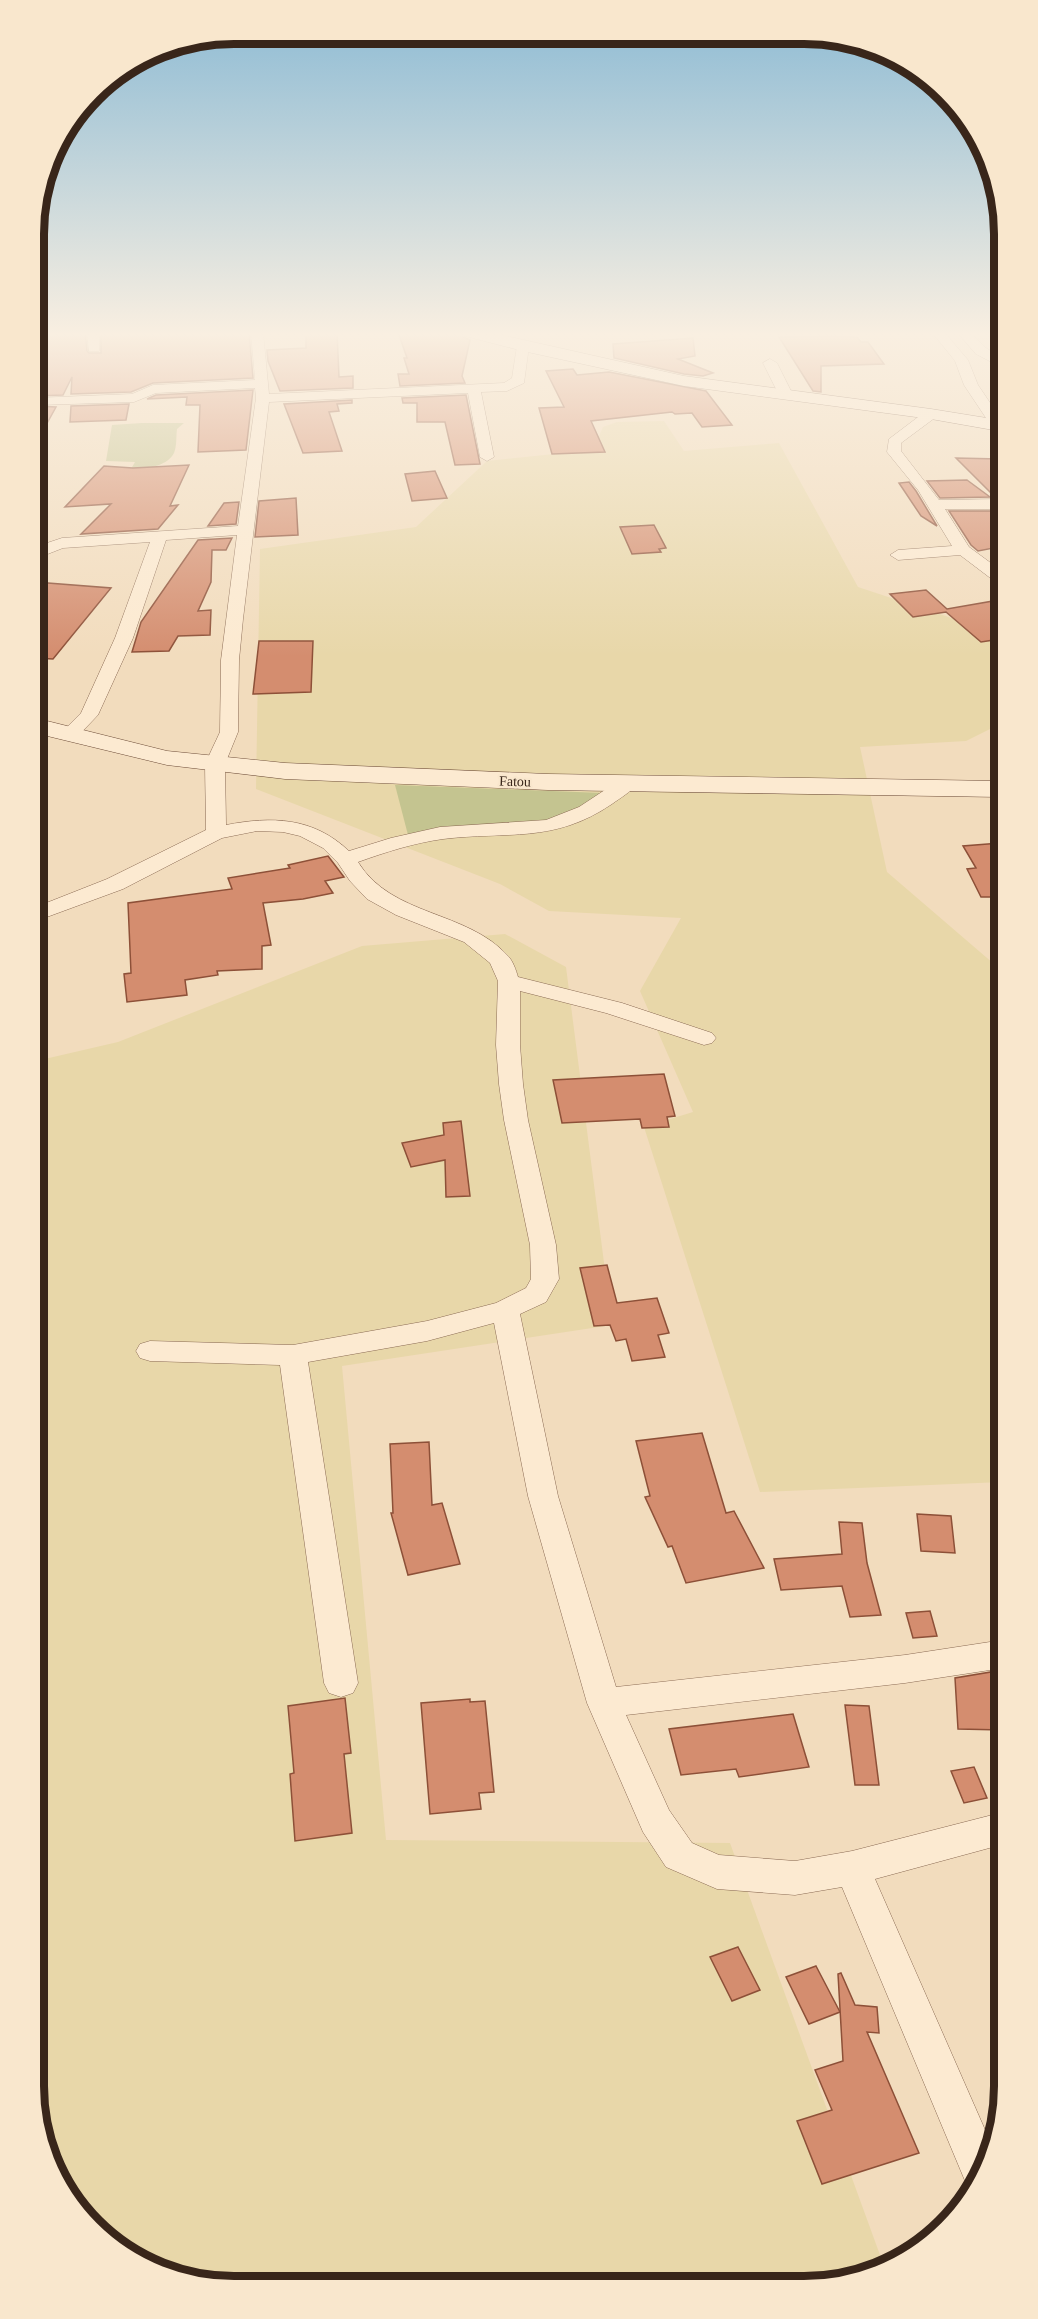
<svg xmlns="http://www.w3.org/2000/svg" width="1038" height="2319" font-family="Georgia,serif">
  <rect width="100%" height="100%" fill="#f2dcbd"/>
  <g fill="#e8d7a9">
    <polygon points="664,421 684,451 779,443 858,587 1000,634 1000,724 966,741 860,747 887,872 1001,970 1002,1482 760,1492 644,1127 693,1112 640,991 681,918 549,911 500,884 256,789 260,549 416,527 487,461 593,450 603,427 617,422"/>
    <polygon points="505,934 566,967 612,1325 342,1366 386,1840 730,1843 884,2266 857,2279 195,2282 101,2236 60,2186 40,2138 36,1061 118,1042 362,946"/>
  </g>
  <g fill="#c4c490">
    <path d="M142,423H184L177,429C176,436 177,446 174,453C168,466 144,470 131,469L135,462L106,461L112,425Z"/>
    <polygon points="395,785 602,793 566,820 408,835"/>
  </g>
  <g fill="#d48d6f" stroke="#8d5038" stroke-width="1.5">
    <polygon points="40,332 85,332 87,351 89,353 101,353 101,332 249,333 253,378 153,383 131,392 71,394 72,377 63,395 34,396 34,349"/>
    <polygon points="306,332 337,332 339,377 353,376 353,388 280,391 268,361 267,350 306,348"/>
    <polygon points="398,332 461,332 463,337 470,340 462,376 465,383 400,386 398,374 409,374 404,358 407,358"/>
    <polygon points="834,336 857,337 861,342 868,342 884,364 821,366 821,392 813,391 779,337"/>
    <polygon points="693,338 695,356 678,359 713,373 703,376 684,374 614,358 613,344"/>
    <polygon points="573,369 577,375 609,372 706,391 732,425 702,427 692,413 675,414 672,412 591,421 605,452 552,454 539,408 564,407 546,371"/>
    <polygon points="253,390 246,450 198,452 200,405 186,405 187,397 147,399 156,395"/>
    <polygon points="466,395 480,464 455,465 445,422 417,422 417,403 403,403 402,398"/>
    <polygon points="352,400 352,403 337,404 339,411 329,412 342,451 303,453 284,404"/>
    <polygon points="129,404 126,420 70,422 71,406"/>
    <polygon points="34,406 56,407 34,447"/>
    <polygon points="956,458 999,459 999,497 995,497"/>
    <polygon points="189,465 170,506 178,505 158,529 81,534 111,504 65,507 104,466 133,468"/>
    <polygon points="435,471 447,498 412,501 405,474"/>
    <polygon points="967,480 990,497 940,498 927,481"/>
    <polygon points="909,482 916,491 937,526 921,516 899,483"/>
    <polygon points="296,498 298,535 255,537 259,501"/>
    <polygon points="239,502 236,524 208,526 224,503"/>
    <polygon points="949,511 999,511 999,547 978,551 971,545"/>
    <polygon points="654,525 666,548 659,549 661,552 632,554 620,527"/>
    <polygon points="232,538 226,550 212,550 211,582 198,611 211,610 210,635 178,636 169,651 132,652 141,622 198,540"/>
    <polygon points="35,582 111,588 53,659 35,658"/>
    <polygon points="926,590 947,609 999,600 1000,639 981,642 946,612 913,617 890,594"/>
    <polygon points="259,641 313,641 311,692 253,694"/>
    <polygon points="1000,843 1000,865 1001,905 995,897 981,897 967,869 976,868 963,846"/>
    <polygon points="328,856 344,877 325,881 333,893 303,899 263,903 271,945 262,946 262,969 217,971 218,975 185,980 187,995 127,1002 124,974 131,973 128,903 232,889 228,878 290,868 288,865"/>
    <polygon points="664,1074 675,1116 667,1117 669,1127 642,1128 640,1119 562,1123 553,1080"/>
    <polygon points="461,1121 470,1196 446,1197 445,1160 411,1167 402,1143 444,1135 443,1123"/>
    <polygon points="607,1265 617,1303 657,1298 669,1333 658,1335 665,1357 632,1361 626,1339 616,1341 610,1325 594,1326 580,1268"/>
    <polygon points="702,1433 726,1513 734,1511 764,1568 686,1583 672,1546 668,1547 645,1497 650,1496 636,1441"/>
    <polygon points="429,1442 432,1505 442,1503 460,1564 408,1575 391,1513 393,1513 390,1444"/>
    <polygon points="917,1514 951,1516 955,1553 921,1551"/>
    <polygon points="839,1522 862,1523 867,1563 881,1615 850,1617 842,1586 781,1590 774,1559 842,1554"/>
    <polygon points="930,1611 937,1636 913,1638 906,1613"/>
    <polygon points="1003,1670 1003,1730 958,1729 955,1678"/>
    <polygon points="345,1698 351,1753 344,1754 352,1833 295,1841 290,1774 294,1773 288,1706"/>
    <polygon points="470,1699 470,1702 485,1701 494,1792 479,1793 481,1809 430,1814 421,1703"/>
    <polygon points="845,1705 869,1706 879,1785 855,1785"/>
    <polygon points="793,1714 809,1767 739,1777 736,1769 681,1775 669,1729"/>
    <polygon points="974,1767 987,1798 964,1803 951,1771"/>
    <polygon points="738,1947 760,1990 732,2001 710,1957"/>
    <polygon points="816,1966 840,2012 809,2024 786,1977"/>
    <polygon points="841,1973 855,2005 877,2007 879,2033 867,2032 919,2153 822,2184 797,2121 832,2110 815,2070 843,2061 838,1974"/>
  </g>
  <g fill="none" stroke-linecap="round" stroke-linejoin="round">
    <g stroke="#8b6b54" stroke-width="1">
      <g id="street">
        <polygon points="87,332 99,332 99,351 89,351"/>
        <path d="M251,332H263L269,394L504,383L512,378L517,346L523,342L529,346L524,383L507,391L481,392L494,457L487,461L480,457L468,393L269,402L243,619L239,660L238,732L225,764L226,825C272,816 313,817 349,851L391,838L440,827L546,820L579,807L620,780H634L637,784C631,792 620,798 612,804C553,844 508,831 443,839C414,843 386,852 358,862C392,917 467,910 508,956C513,961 516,970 518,977L622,1003L712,1033L716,1038L712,1043L704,1045L606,1013L520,991V1045L523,1084L528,1120L556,1245L559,1279L546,1302L520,1314L558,1496L616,1687L905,1655L1003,1640V1668L905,1683L626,1715L669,1810L692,1843L719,1855L795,1861L852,1851L1004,1812V1844L875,1879L993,2148L990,2162L973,2189L968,2188L842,1887L795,1895L717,1889L666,1867L643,1832L587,1703L528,1496L494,1323L427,1341L308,1362L358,1683L353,1693L341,1697L329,1693L324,1683L280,1365L150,1361L140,1358L136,1351L140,1344L150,1341L293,1345L427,1321L496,1303L526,1288L531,1279L530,1245L504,1120L499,1084L496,1045L498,981L490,963L464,942L396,915L367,899L350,881L338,863L323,848L300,836L283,832L257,831L222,838L123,889L36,921V907L107,879L206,830L205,764L220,732L221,660L237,535L166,540L133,638L98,715L76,738H62L60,734L81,713L115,638L150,542L63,548L35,559V547L62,538L238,526L256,398L255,388L156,393L134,402L38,405L34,404V398L132,394L153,385L255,380Z"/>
        <polygon points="932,332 944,332 968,360 978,385 999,416 999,437 992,433 986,418 964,385 955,361"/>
        <polygon points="957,332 970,332 986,348 999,356 999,366 976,354"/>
        <polygon points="770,359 777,363 793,395 791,398 781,398 779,395 763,363"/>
        <polygon points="931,410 938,414 936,417 901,443 901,451 939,500 999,499 999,509 945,509 969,547 999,569 999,581 993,580 960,555 898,560 890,555 898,550 952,546 918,490 887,452 889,439 926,411"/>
      </g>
    </g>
    <g stroke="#6d4c38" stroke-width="1">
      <g id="secondary">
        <polygon points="463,332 488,332 684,376 931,409 999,420 999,431 931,419 684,386 523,351 465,336"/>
        <polygon points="35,718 167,751 285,763 548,774 1000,781 1000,797 548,790 285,779 167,765 35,733"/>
      </g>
    </g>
    <use href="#street" fill="#fcead1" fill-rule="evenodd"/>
    <use href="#secondary" fill="#fcead1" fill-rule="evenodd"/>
  </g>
  <linearGradient id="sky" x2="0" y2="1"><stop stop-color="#8bbad4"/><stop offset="0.51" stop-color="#f9efe1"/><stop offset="1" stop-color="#f9efe1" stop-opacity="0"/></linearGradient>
  <rect width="1038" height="656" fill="url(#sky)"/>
  <g text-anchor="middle" stroke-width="4.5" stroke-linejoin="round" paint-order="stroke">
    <g font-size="14" fill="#39261a" stroke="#f9e7cd">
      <text transform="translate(515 781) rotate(2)" y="5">Fatou</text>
    </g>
  </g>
  <path d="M0 0H1038V2319H0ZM234 44H804A190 190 0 0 1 994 234V2086A190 190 0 0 1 804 2276H234A190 190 0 0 1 44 2086V234A190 190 0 0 1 234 44Z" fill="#f9e7cd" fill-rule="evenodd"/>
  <path fill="none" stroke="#39261a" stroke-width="8" d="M234 44H804A190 190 0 0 1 994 234V2086A190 190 0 0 1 804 2276H234A190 190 0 0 1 44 2086V234A190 190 0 0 1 234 44Z"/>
</svg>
